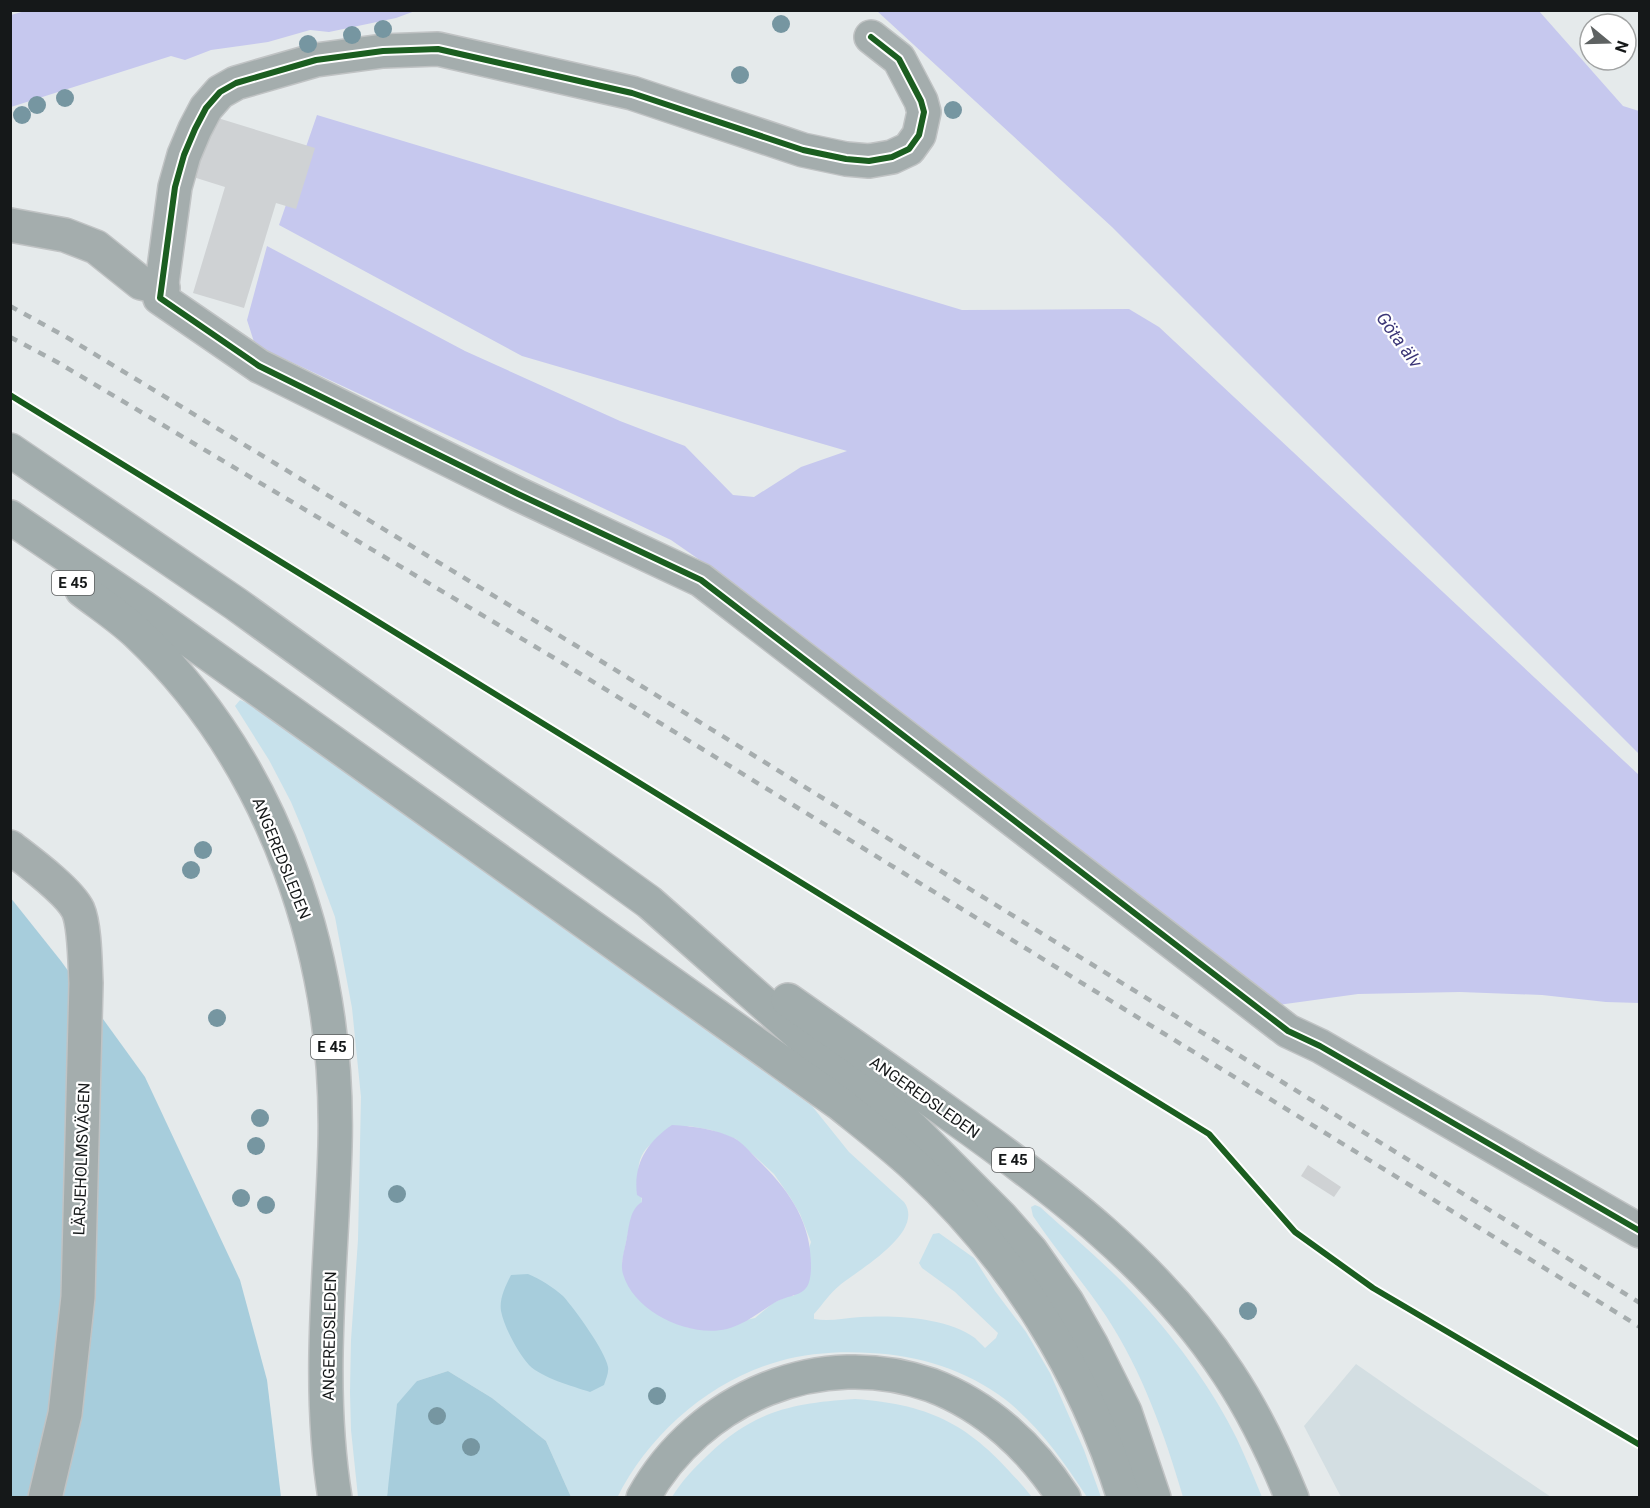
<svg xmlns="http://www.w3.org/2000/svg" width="1650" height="1508" font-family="Roboto,sans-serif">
  <rect width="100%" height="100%" fill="#e5eaeb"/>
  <polygon fill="#d3dee2" points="1356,1364 1422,1410 1551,1497 1341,1497 1304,1426"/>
  <g fill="#c7e1eb" fill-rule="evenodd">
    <path d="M240,700L249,704L812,1106L849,1152L904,1202C926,1232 858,1270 840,1285C830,1293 823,1304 814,1314V1319C829,1322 845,1318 861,1317C894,1315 947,1317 975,1338C978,1341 982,1345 985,1348L996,1338L998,1333L955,1292L922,1268L919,1263L933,1234L939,1233L974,1258L995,1291L1026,1332L1050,1373L1084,1450L1101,1497H1087C1064,1462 1040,1427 1006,1400C967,1370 918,1355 870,1353C841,1351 808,1353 780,1361C710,1380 649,1434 617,1498L571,1497L546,1441L492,1398L448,1371L417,1381L388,1488L387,1497H358L351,1430L350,1392L351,1340L358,1240L361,1097L352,1008L335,917L304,833L291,802L269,760L235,706ZM689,1126L711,1130L736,1139L774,1174L790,1197L800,1214L811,1242L794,1296H788L773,1303L755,1318L702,1330L686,1327L622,1262L631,1218L642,1202C641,1190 637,1175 639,1164C644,1140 669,1134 689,1126Z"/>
    <path d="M1035,1205L1040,1207C1075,1239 1112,1269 1143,1304C1179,1344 1213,1390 1237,1439C1246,1458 1254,1478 1262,1497H1183C1165,1435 1142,1371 1106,1316C1083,1282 1056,1250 1033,1216L1031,1207Z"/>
    <path d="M855,1399C942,1405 978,1432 1032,1497H672C681,1482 694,1468 708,1455C754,1411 792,1403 855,1399Z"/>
  </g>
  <g fill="#a7cddc">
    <polygon points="10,897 61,961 145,1077 240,1280 267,1380 281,1497 11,1497"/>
    <path d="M528,1274C540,1279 553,1287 563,1296C574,1308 606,1352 608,1367C609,1372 606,1379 604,1385L590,1392C572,1386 542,1378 529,1365C518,1353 504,1327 501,1311C499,1298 506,1285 511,1275Z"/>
    <polygon points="448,1371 492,1398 546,1441 571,1497 387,1497 397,1404 417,1381"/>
  </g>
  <g fill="#c6c8ee">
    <polygon points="25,11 25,10 415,11 396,18 329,32 310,30 268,42 211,50 185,60 171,56 11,107 11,15"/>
    <polygon points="877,11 1539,11 1623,106 1639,111 1639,754 1112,227"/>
    <polygon points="317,115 962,310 1129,309 1159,327 1639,775 1639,1003 1606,1002 1542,995 1460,992 1358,994 1278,1005 720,574 671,540 255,345 247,320 267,246 465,351 620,421 685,446 733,495 754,497 801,467 847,451 522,356 279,225"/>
    <path d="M672,1125C692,1126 715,1129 734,1138C743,1143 750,1152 757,1159C789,1190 811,1221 811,1266C811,1300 795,1291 774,1303C758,1313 746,1324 727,1329C689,1338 634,1312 623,1274C620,1264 624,1252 626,1242C629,1229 629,1209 642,1202V1198L637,1195C633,1164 647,1142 672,1125Z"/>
  </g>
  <g fill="#cfd2d4">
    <polygon points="208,115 315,148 296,209 276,203 244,308 193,293 225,187 190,176"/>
    <polygon points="1308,1165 1341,1187 1334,1197 1301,1176"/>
  </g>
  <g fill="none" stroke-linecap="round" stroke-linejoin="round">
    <g stroke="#c0c3c4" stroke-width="36">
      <g id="minor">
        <polyline points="871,37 899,59 921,101 924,112 919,135 909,149 892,157 869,161 846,159 803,150 632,93 438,49 383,51 316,60 236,83 220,92 206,108 195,129 184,155 175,187 160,298 259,366 518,494 701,580 1288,1031 1320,1046 1640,1231"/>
        <polyline points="10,225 65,235 96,247 141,283 163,288"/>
        <path d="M10,847C28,861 69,891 78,910C85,926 85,965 86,983L78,1297L65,1414L45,1498"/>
      </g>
    </g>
    <g stroke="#c0c3c4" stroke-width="36">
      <g id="trunk">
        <polyline points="10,450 236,604 649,902 819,1052 881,1100 912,1128 1001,1217 1031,1251 1067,1302 1092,1346 1125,1412 1154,1498"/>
        <path d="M10,517L144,608L839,1103C865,1124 891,1144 916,1167C1014,1257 1084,1371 1124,1498"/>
        <path d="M82,590C100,604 120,617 137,633C275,763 340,958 335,1146C332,1262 316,1381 335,1498"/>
        <path d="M788,1000C842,1038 897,1076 951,1115C1054,1188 1158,1266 1228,1373C1254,1412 1274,1454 1292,1498"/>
        <path d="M643,1498C699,1397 821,1346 931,1385C987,1406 1032,1448 1064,1498"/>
      </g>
    </g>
    <use href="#minor" stroke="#a4adad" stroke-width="33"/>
    <use href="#trunk" stroke="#a1acac" stroke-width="33"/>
    <g stroke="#a6adae" stroke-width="4.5" stroke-dasharray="8 8" stroke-linecap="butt">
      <polyline points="10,306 68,338 575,645 1640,1303"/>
      <polyline points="10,337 57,362 566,665 1640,1327"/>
    </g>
    <g stroke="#fff" stroke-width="10">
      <g id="cycleway">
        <polyline points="871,37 899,59 921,101 924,112 919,135 909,149 892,157 869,161 846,159 803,150 632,93 438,49 383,51 316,60 236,83 220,92 206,108 195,129 184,155 175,187 160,298 259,366 518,494 701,580 1288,1031 1320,1046 1640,1231"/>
        <polyline points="10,395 1209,1134 1295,1232 1373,1288 1640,1445"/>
      </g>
    </g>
    <use href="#cycleway" stroke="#1b5e20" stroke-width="6"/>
  </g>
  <g fill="#7696a1">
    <circle cx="781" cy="24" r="9"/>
    <circle cx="383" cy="29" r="9"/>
    <circle cx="352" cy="35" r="9"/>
    <circle cx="308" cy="44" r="9"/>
    <circle cx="740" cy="75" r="9"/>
    <circle cx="65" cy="98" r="9"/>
    <circle cx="37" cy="105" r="9"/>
    <circle cx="953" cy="110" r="9"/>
    <circle cx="22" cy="115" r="9"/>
    <circle cx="203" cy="850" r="9"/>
    <circle cx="191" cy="870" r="9"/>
    <circle cx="217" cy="1018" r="9"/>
    <circle cx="260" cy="1118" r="9"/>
    <circle cx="256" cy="1146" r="9"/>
    <circle cx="397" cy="1194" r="9"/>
    <circle cx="241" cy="1198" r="9"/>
    <circle cx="266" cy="1205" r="9"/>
    <circle cx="1248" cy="1311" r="9"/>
    <circle cx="657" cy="1396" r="9"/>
    <circle cx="437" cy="1416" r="9"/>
    <circle cx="471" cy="1447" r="9"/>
  </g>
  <g text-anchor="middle" stroke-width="4.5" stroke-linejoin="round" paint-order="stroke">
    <g fill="#fff" stroke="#5b5d5e" stroke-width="1.5">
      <rect x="52" y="571" width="42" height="24" rx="4.5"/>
      <rect x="311" y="1035" width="42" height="24" rx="4.5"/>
      <rect x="992" y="1148" width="42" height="24" rx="4.5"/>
    </g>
    <g font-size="15" font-weight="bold" fill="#151819">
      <text x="73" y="588">E 45</text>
      <text x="332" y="1052">E 45</text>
      <text x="1013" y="1165">E 45</text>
    </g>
    <g font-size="16" fill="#151819" stroke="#fff">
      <text transform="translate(282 858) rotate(68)" y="6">ANGEREDSLEDEN</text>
      <text transform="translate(925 1097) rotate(35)" y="6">ANGEREDSLEDEN</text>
      <text transform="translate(81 1159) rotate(-88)" y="6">LÄRJEHOLMSVÄGEN</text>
      <text transform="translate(329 1336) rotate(-89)" y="6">ANGEREDSLEDEN</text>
    </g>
    <g font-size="18" font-style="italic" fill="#3b3677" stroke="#fff">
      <text transform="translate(1399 340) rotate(54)" y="6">Göta älv</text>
    </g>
  </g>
  <rect width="1650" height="1508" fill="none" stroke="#151819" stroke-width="24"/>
  <g transform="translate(1608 42) rotate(109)"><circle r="28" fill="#ffffff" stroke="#a1a3a3" stroke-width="1.5"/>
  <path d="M0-4.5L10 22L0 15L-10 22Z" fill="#5e6262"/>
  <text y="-9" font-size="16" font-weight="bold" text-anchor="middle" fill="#151819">N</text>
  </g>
</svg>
